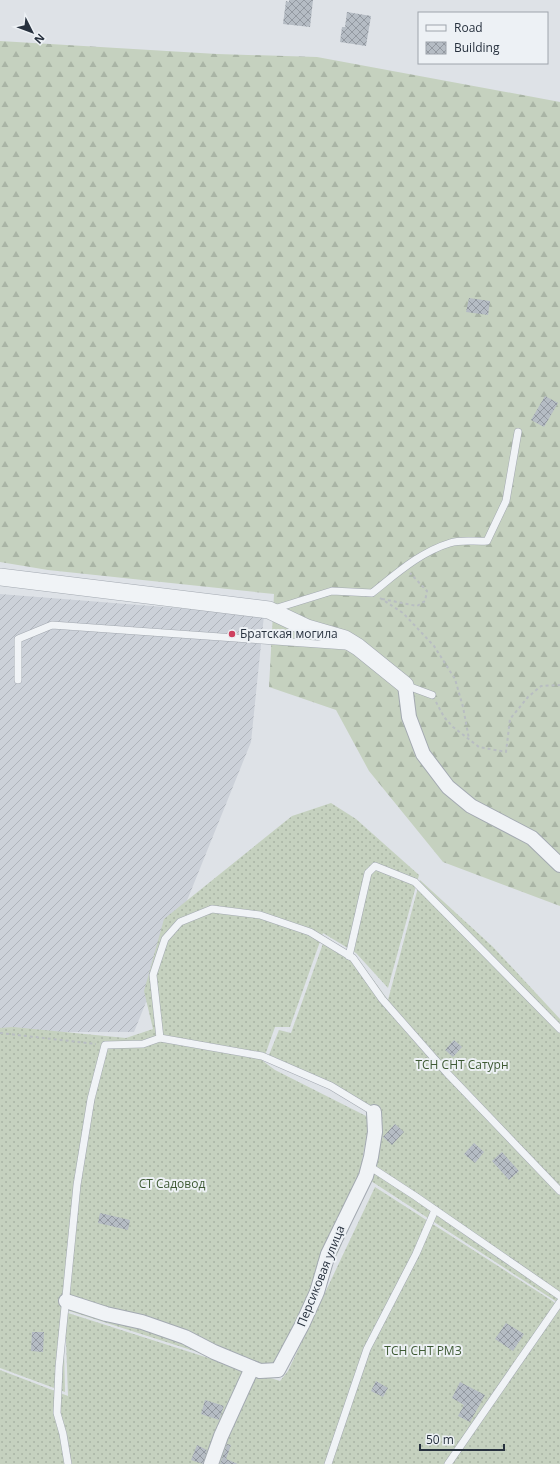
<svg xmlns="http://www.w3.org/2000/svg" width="560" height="1464" font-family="'Open Sans',sans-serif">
  <defs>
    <pattern id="industrial-furrows" width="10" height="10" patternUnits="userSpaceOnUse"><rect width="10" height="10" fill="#ccd1d9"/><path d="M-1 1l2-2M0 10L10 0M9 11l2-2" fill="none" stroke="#afb4bb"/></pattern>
    <pattern id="forest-firs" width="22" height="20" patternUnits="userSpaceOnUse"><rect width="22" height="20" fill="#c5d1bf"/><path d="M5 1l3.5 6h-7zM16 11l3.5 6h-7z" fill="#a9b4a5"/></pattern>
    <pattern id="garden-dots" width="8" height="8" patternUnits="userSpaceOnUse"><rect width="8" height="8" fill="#c5d1bf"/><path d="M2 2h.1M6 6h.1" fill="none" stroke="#a9b4a5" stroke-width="1.8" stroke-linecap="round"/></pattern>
    <pattern id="building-cross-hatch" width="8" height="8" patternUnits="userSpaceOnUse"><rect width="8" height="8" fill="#b5bcc4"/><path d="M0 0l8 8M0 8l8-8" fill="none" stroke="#9399a1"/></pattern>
  </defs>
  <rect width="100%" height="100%" fill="#dee2e7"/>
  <polygon fill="url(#industrial-furrows)" points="0,594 264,615 251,742 134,1032 0,1032"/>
  <polygon fill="url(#forest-firs)" points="0,41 217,54 317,57 560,102 560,906 443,862 369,771 336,710 269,687 274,594 48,570 0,562"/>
  <g fill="url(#garden-dots)">
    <polygon points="331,803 356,819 419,875 388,988 356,953 323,933 290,1027 275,1027 263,1061 275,1070 370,1118 360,1171 341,1246 280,1376 272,1376 63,1309 65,1392 0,1368 0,1028 13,1027 126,1038 153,1029 144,991 164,919 292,816"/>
    <polygon points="420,880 493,947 560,1019 560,1304 368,1179 376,1112 318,1077 269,1055 279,1030 291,1033 325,938 358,959 388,1000"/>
    <polygon points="375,1187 551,1300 560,1307 560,1464 0,1464 0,1370 68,1396 65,1312 280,1381 288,1371"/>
  </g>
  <g fill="url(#building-cross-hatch)">
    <polygon points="289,0 313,0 310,27 283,24 286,1 289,2"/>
    <polygon points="347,12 371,16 366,46 340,42 342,27 345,27"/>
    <polygon points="469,298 490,301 488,315 466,312"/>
    <polygon points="545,396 558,403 544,427 531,420"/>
    <polygon points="454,1040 462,1047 453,1057 445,1050"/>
    <polygon points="395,1124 404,1132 392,1145 383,1137"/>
    <polygon points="474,1143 484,1152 475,1163 464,1154"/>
    <polygon points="502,1152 519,1171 509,1180 492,1161"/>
    <polygon points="100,1213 130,1220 128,1230 98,1223"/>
    <polygon points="506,1323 524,1334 513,1351 495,1339"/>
    <polygon points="32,1332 44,1332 43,1352 31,1351"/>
    <polygon points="376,1381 388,1388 383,1397 371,1391"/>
    <polygon points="460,1382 485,1395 470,1422 458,1416 464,1405 452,1398"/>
    <polygon points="205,1400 224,1406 219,1420 201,1414"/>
    <polygon points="227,1444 231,1445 226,1459 238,1464 220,1464"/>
    <polygon points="197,1445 207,1450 203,1464 191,1460"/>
  </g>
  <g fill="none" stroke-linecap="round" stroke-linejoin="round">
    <g stroke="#a3a9b1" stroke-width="8">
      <g id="service">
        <path d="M274,609L332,591L372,593C396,574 420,552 450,543C461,539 476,542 487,541L506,501L518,432"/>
        <polyline points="18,680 18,639 52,625 346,646"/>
        <polyline points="405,685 432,695"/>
        <polyline points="349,956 368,873 375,866 415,882 560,1029"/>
        <polyline points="160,1038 153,975 165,939 180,922 212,909 260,915 310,932 353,958 382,999 447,1073 560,1191"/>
        <polyline points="369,1166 415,1196 560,1296"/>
        <polyline points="68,1464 63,1434 57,1413 59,1367 77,1185 91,1099 105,1045 143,1044 160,1038 262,1056 331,1086 374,1112"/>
        <polyline points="328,1464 367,1349 416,1254 435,1210"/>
        <polyline points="448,1464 560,1302"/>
      </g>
    </g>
    <g stroke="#a3a9b1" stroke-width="16">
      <g id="minor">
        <polyline points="405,685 409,717 423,754 448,787 471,806 532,838 560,865"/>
        <polyline points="66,1301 106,1314 142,1322 185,1337 214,1352 260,1371 278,1370 302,1325 317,1292 328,1254 366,1176 371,1157 375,1132 374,1112"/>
        <polyline points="211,1464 221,1436 252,1368"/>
      </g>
    </g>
    <g stroke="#a3a9b1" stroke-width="18">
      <polyline id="tertiary" points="0,577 269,610 307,628 345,639 358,647 405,685"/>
    </g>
    <g stroke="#b8bdc2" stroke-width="2" stroke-dasharray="3 3" stroke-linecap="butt">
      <polyline points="380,598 403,613 434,646 455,679 463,707 469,739"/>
      <polyline points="382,599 417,606 425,601 427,591 410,573"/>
      <polyline points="436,702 444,717 453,727 479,747 506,752 510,719 528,697 541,686 560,685"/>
      <polyline points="0,1033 96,1044"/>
    </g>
    <use href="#service" stroke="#f0f3f6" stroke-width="7"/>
    <use href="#minor" stroke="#f0f3f6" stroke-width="14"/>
    <use href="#tertiary" stroke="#f0f3f6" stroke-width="17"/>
  </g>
  <circle fill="#ce4160" stroke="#edf1f5" stroke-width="1.5" cx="232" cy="634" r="4"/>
  <g text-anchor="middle" stroke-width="4" stroke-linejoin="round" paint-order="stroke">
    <g font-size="12" fill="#27313e" stroke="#edf1f5" text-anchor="start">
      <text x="240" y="638">Братская могила</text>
    </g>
    <g font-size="12" fill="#3e5a34" stroke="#edf1f5">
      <text x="462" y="1069">ТСН СНТ Сатурн</text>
      <text x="172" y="1188">СТ Садовод</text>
      <text x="423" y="1355">ТСН СНТ РМЗ</text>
    </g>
    <g font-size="12" fill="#27313e" stroke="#edf1f5">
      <text transform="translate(321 1276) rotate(-68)" y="4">Персиковая улица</text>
    </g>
  </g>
  <rect x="418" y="12" width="130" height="52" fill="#edf1f5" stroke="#9ea4ac"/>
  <rect x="426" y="25" width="20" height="6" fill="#f0f3f6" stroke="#9ea4ac"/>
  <text x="454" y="32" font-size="12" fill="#27313e">Road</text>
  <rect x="426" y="42" width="20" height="12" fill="url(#building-cross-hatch)" stroke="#9ea4ac"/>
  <text x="454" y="52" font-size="12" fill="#27313e">Building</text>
  <g transform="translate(32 32) rotate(132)" stroke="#edf1f5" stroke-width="3" paint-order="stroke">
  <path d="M0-3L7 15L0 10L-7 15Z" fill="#27313e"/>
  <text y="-6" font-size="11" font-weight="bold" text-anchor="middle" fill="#27313e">N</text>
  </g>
  <path d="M420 1444v6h84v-6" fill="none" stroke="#27313e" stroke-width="2"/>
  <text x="426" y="1444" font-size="12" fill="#27313e" stroke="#edf1f5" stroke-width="3" paint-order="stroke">50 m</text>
</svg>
